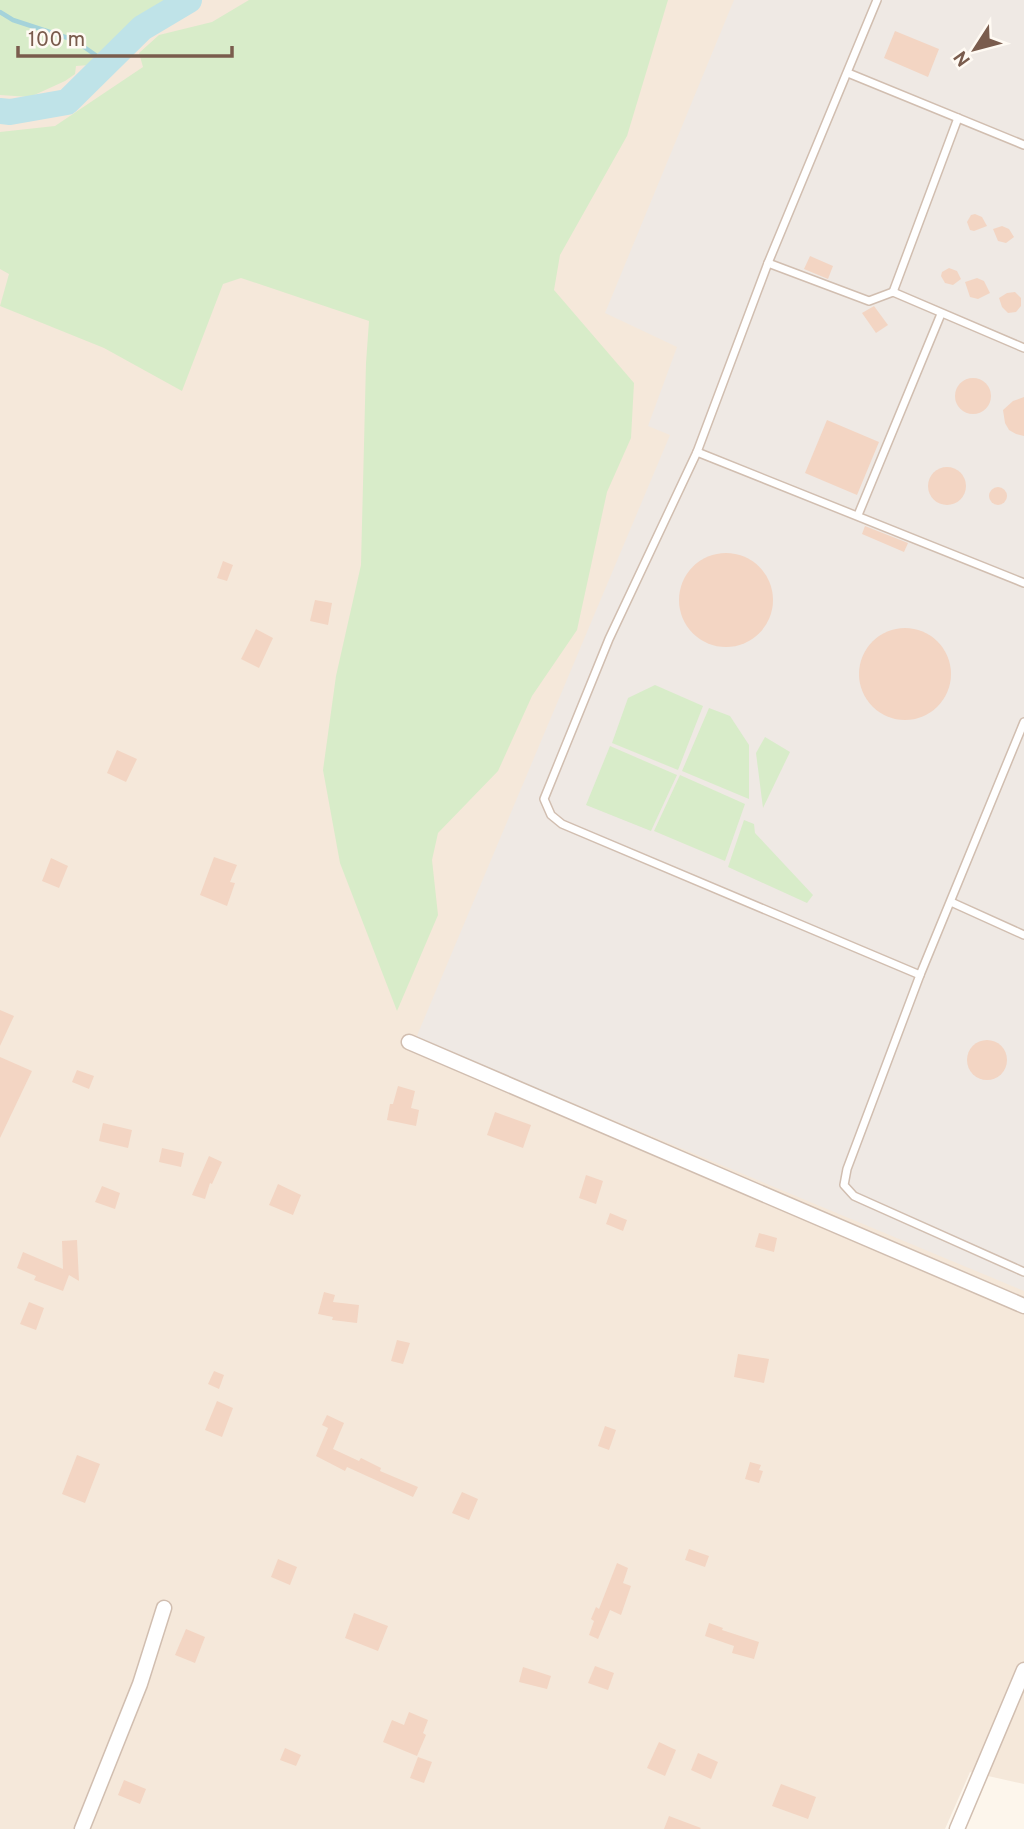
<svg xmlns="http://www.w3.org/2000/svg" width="1024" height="1829" font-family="Overpass,sans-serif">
  <rect width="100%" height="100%" fill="#fdf6ec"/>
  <polygon fill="#f5e8da" points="0,0 1024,0 1024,1784 970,1772 945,1829 0,1829"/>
  <polygon fill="#efe9e4" points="734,0 1024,0 1024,1291 416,1038 670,435 648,426 677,347 605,313"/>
  <g fill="#d8ecc9">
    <polygon points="0,0 178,0 148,16 90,65 76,66 75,74 65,81 30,97 0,95"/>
    <polygon points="249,0 668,0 627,136 560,255 554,290 634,383 631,438 607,492 577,630 532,696 498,771 438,833 432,860 438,915 397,1011 340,863 323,770 336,676 361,565 366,363 369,321 241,278 223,284 182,391 104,348 0,306 9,274 0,269 0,132 55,126 143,67 139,53 159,35 212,22"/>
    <polygon points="655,685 703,706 678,770 612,743 628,698"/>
    <polygon points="709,708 730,716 749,745 749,799 682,771"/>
    <polygon points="765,737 790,752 763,808 756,753"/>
    <polygon points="610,746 677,775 651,831 586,805"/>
    <polygon points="680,775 745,804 725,861 654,831"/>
    <polygon points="744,820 754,824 755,833 813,895 807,903 728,867"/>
  </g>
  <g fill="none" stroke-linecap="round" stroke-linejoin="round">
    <polyline stroke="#a5d3da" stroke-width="4.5" points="0,12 13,20 74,40 107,63"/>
    <polyline stroke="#bfe3e8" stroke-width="26" points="0,111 10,112 67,102 142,28 189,0"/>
  </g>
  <g fill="#f3d5c3">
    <polygon points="895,31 939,49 928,77 884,58"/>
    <polygon points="975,214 982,217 987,226 974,231 970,230 967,222 971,215"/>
    <polygon points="1002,226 1009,229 1014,237 1006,243 998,241 993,229"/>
    <polygon points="810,256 833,266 828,279 804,269"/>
    <polygon points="949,268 957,271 961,279 953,285 945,283 941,276 942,272"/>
    <polygon points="977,278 984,281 990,293 978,299 970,297 965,282"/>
    <polygon points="1015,292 1021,298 1021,306 1016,312 1008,313 1002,307 999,298 1007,293"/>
    <polygon points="874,306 888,325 876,333 862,313"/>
    <circle cx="973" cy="396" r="18"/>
    <polygon points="1024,397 1024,436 1016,434 1009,430 1005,423 1003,410 1013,401"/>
    <polygon points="827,420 879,442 857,495 805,473"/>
    <circle cx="947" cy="486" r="19"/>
    <circle cx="998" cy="496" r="9"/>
    <polygon points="865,526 908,543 904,552 862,534"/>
    <circle cx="726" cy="600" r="47"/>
    <polygon points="223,561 233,565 227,581 217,578"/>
    <polygon points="315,600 332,603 328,625 310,621"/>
    <circle cx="905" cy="674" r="46"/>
    <polygon points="256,629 273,638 259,668 241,659"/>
    <polygon points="117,750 137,759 126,782 107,773"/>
    <polygon points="214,857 237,865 230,882 235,883 227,906 200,895"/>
    <polygon points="51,858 68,866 59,888 42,881"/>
    <polygon points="0,1010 14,1016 0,1046"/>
    <circle cx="987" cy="1060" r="20"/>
    <polygon points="0,1057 32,1071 0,1138"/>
    <polygon points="77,1070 94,1076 89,1089 72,1082"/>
    <polygon points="398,1086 415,1091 411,1108 419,1110 416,1126 387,1120 390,1104 393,1104"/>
    <polygon points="495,1112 531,1125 523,1148 487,1135"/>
    <polygon points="103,1123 132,1130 128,1148 99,1141"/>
    <polygon points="162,1148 184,1153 181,1167 159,1162"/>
    <polygon points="209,1156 222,1162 212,1184 210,1183 205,1199 192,1195"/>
    <polygon points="586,1175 603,1181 596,1204 579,1198"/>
    <polygon points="278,1184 301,1195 293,1215 269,1205"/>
    <polygon points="102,1186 120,1193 115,1209 95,1202"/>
    <polygon points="610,1213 627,1220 623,1231 606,1224"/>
    <polygon points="759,1233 777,1238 774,1252 755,1247"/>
    <polygon points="77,1240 79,1281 69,1275 63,1291 34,1280 36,1276 17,1268 23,1252 63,1269 62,1241"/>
    <polygon points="324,1292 335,1295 333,1302 359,1305 357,1323 332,1320 333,1317 318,1314"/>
    <polygon points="29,1302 44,1308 36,1330 20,1324"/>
    <polygon points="397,1340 410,1343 403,1364 391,1361"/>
    <polygon points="738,1354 769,1359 764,1383 734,1377"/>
    <polygon points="214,1371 224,1375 219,1389 208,1384"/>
    <polygon points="217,1401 233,1408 222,1437 205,1430"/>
    <polygon points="327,1415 344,1423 333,1449 359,1461 361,1458 381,1468 380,1471 418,1487 413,1497 347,1467 345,1471 316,1456 328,1428 322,1425"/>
    <polygon points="605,1426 616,1430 609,1450 598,1446"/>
    <polygon points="77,1455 100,1464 85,1503 62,1494"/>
    <polygon points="750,1462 761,1465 759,1470 763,1471 759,1483 745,1479"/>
    <polygon points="462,1492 478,1499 469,1520 452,1513"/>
    <polygon points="689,1549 709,1556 705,1567 685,1560"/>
    <polygon points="278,1559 297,1567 290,1585 271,1577"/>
    <polygon points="617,1563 628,1568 623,1583 631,1586 621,1615 610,1610 598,1639 589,1635 594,1621 591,1619 596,1607 599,1609"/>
    <polygon points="354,1613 388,1626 378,1651 345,1638"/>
    <polygon points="709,1623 723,1628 722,1630 759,1642 754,1659 732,1653 734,1646 705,1636"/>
    <polygon points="186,1629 205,1637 195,1663 175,1655"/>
    <polygon points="595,1666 614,1673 608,1690 588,1683"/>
    <polygon points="523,1667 551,1676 547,1689 519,1682"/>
    <polygon points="409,1712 428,1720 423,1733 426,1735 417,1756 383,1742 392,1720 404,1725"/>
    <polygon points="659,1742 676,1750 665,1776 647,1768"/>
    <polygon points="285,1748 301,1755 296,1766 280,1760"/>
    <polygon points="698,1753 718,1762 711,1779 691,1770"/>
    <polygon points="418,1757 432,1762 424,1783 410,1778"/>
    <polygon points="124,1780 146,1789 140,1804 118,1795"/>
    <polygon points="781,1784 816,1797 808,1819 772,1806"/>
    <polygon points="669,1816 701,1828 700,1829 664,1829"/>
  </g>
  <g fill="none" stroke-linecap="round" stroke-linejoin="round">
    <g stroke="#d1beb0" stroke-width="10">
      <g id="lane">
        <polyline points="877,0 768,263 697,452 609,639 544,799 551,815 562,824 920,975"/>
        <polyline points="848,73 1024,145"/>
        <polyline points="768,263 869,301 893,292 1024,348"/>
        <polyline points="893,292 958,118"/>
        <polyline points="697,452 1024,583"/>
        <polyline points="858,515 941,314"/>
        <polyline points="1024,722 920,975 847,1169 844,1185 854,1196 1024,1272"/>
        <polyline points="951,902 1024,935"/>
      </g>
    </g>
    <g stroke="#d1beb0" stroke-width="17">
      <g id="street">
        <polyline points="409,1042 1024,1306"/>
        <polyline points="82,1829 140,1684 164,1608"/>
        <polyline points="957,1829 1024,1670"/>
      </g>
    </g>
    <use href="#lane" stroke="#fff" stroke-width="7"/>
    <use href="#street" stroke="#fff" stroke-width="14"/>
  </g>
  <g transform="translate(975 49) rotate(234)" stroke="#fffaf3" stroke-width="5" paint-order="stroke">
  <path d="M0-5L12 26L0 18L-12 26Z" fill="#7a5c4d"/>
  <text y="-10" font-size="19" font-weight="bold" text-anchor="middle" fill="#7a5c4d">N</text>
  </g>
  <path d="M18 46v10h214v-10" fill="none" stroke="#7a5c4d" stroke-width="3.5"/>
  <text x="28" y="46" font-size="21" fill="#7a5c4d" stroke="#fffaf3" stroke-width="5" paint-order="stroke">100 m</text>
</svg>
